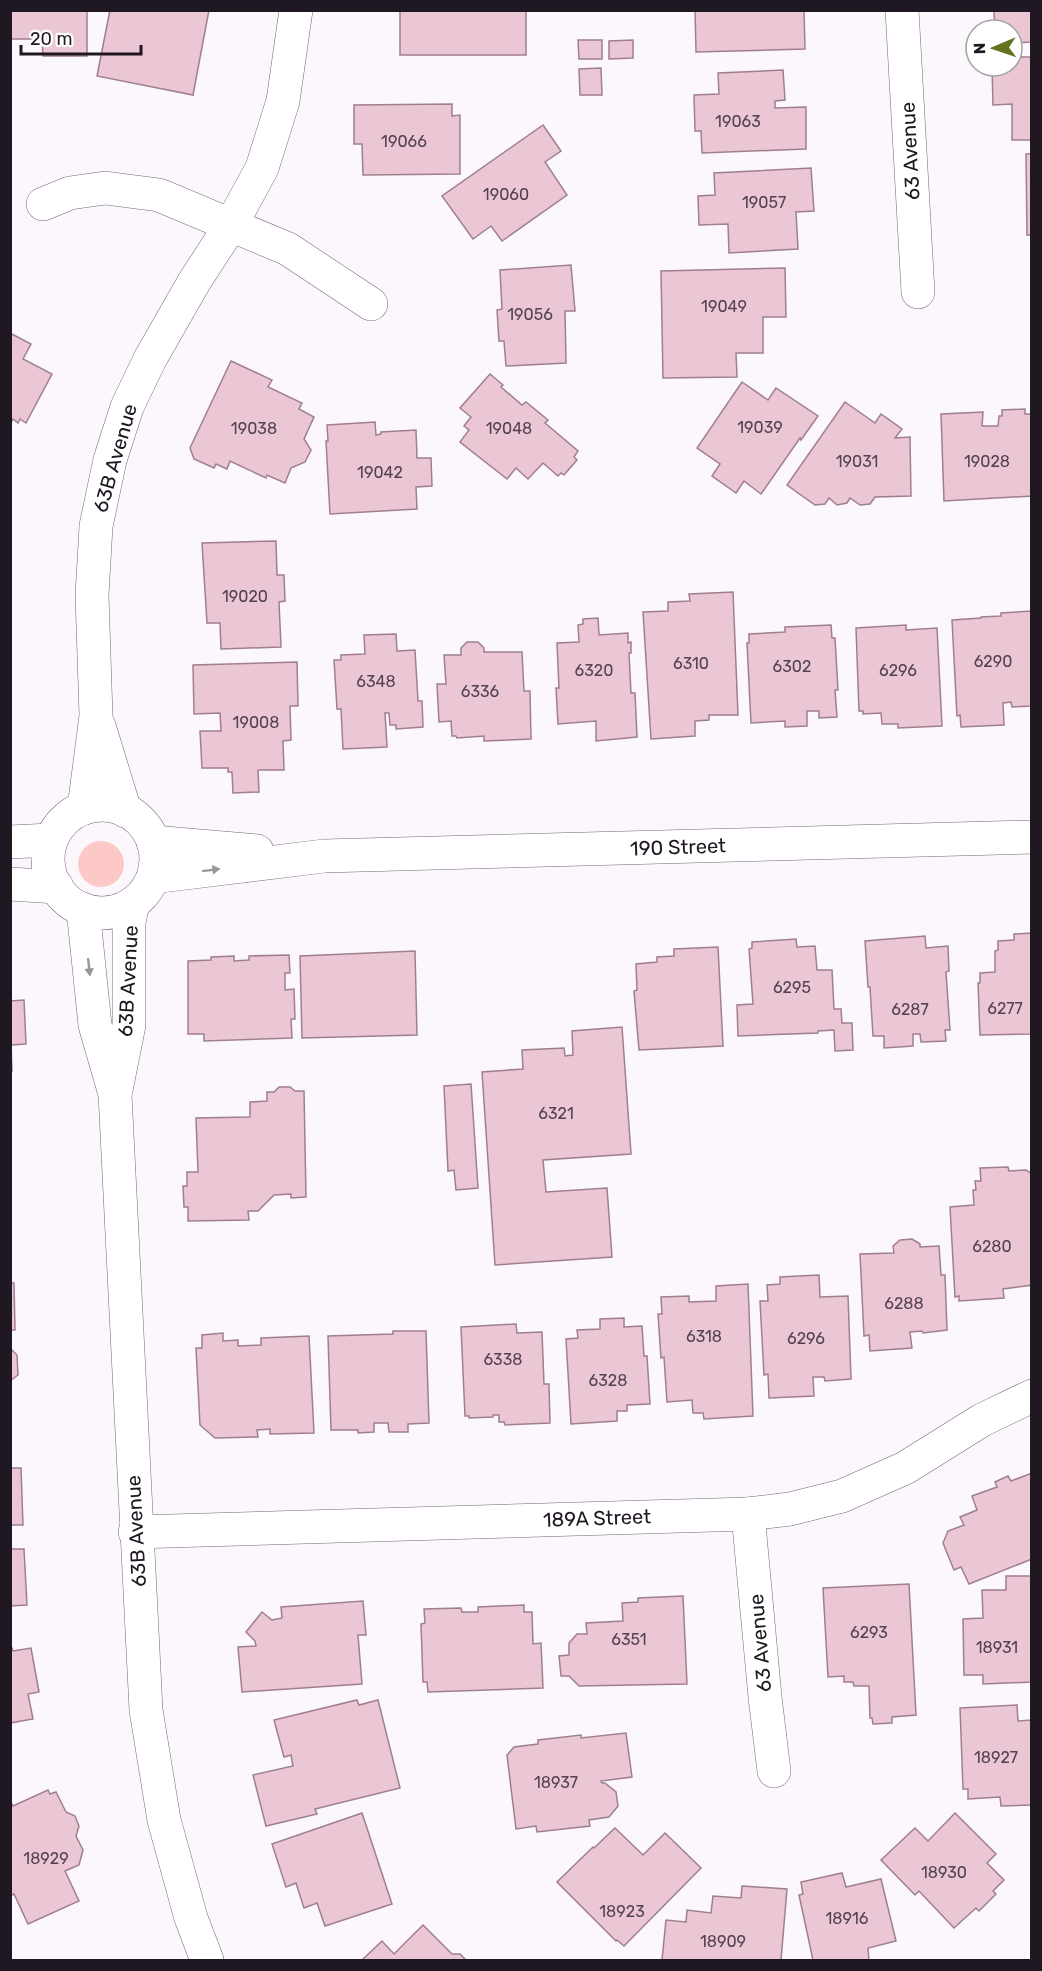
<svg xmlns="http://www.w3.org/2000/svg" width="1042" height="1971" font-family="Rubik,sans-serif">
  <rect width="100%" height="100%" fill="#fbf7fc"/>
  <circle fill="#fcc9c6" cx="101" cy="864" r="23"/>
  <g fill="#ebc7d6" stroke="#a07f8d" stroke-width="1.5">
    <polygon points="10,10 87,10 87,56 43,56 42,39 10,39"/>
    <polygon points="110,10 209,10 193,95 97,76"/>
    <rect x="400" y="10" width="126" height="45"/>
    <polygon points="695,10 804,10 805,49 696,52"/>
    <polygon points="994,10 1032,10 1032,42 1012,43 1012,30 995,30"/>
    <polygon points="578,40 602,40 602,59 579,59"/>
    <polygon points="633,40 633,58 609,59 609,41"/>
    <polygon points="1012,57 1032,57 1032,140 1012,140 1012,104 993,105 992,66 1012,66"/>
    <polygon points="601,68 602,95 580,95 579,69"/>
    <polygon points="783,70 785,100 775,101 775,108 806,107 806,149 702,153 701,131 695,131 694,95 719,94 718,73"/>
    <polygon points="452,104 452,116 460,115 460,174 363,175 362,144 354,144 354,105"/>
    <polygon points="543,125 561,151 545,162 567,195 502,241 491,226 473,239 442,196"/>
    <polygon points="1026,154 1032,154 1032,235 1027,235"/>
    <polygon points="811,168 814,211 796,212 798,249 729,253 728,224 699,225 698,196 715,195 714,173"/>
    <polygon points="571,265 575,311 565,311 566,363 506,366 504,341 499,341 497,310 502,309 500,270"/>
    <polygon points="785,268 786,317 763,317 763,353 736,353 737,377 663,378 661,271"/>
    <polygon points="10,333 31,344 23,359 52,374 26,423 20,419 18,423 13,419 10,424"/>
    <polygon points="231,361 272,380 268,387 302,403 299,409 314,417 304,439 311,450 305,462 291,468 285,483 267,475 266,478 230,461 227,469 216,464 214,468 194,459 190,448"/>
    <polygon points="490,374 503,385 501,387 522,405 526,402 548,420 545,423 578,451 574,457 577,460 564,475 561,473 558,476 543,463 528,479 516,468 507,479 460,442 469,430 464,426 471,417 460,408"/>
    <polygon points="742,382 768,400 776,388 818,416 801,440 800,438 761,494 744,481 736,493 712,476 720,464 697,448"/>
    <polygon points="845,402 875,423 881,414 902,429 895,438 910,437 911,496 875,497 870,504 860,505 850,498 847,503 837,505 829,498 825,504 815,505 787,485"/>
    <polygon points="1025,409 1025,414 1032,414 1032,496 944,501 941,414 983,412 982,426 998,426 999,416 1002,416 1002,410"/>
    <polygon points="375,422 376,435 381,434 381,432 416,430 417,458 431,458 432,486 416,487 417,509 330,514 326,441 328,441 327,425"/>
    <polygon points="276,541 277,575 284,575 285,601 279,602 281,647 221,649 220,623 207,623 202,543"/>
    <polygon points="733,592 738,715 709,715 709,720 695,721 695,736 651,739 643,612 668,611 668,602 690,601 689,594"/>
    <polygon points="1032,611 1032,706 1012,707 1011,702 1003,703 1004,725 961,727 960,715 957,716 952,620 981,618 981,617 1001,616 1001,613"/>
    <polygon points="598,618 599,635 628,633 628,643 631,642 631,653 629,653 631,693 635,693 637,737 596,741 596,721 558,724 556,688 559,688 557,643 579,642 578,625 583,624 583,619"/>
    <polygon points="831,625 832,638 835,638 838,690 835,690 837,717 819,718 819,711 807,711 807,726 785,727 785,721 751,723 747,643 749,643 749,634 785,632 785,627"/>
    <polygon points="906,625 906,630 937,628 942,726 898,728 898,724 882,724 881,713 863,714 863,711 859,711 856,628"/>
    <polygon points="396,634 397,651 415,650 418,701 422,701 423,727 396,729 396,725 390,725 389,713 385,713 387,747 343,749 341,709 337,709 334,660 341,660 341,655 365,654 364,635"/>
    <polygon points="467,642 478,642 484,648 484,652 522,652 524,691 530,691 531,739 484,741 484,736 457,738 456,736 452,736 451,721 439,722 437,684 446,684 444,655 461,655 461,648"/>
    <polygon points="297,662 298,706 290,706 291,740 283,741 284,770 258,770 259,792 233,793 232,772 228,772 228,768 202,768 200,731 221,731 220,713 194,714 193,665"/>
    <polygon points="1032,933 1032,1034 980,1035 978,983 980,983 980,973 995,972 995,951 998,950 998,941 1014,940 1014,934"/>
    <polygon points="925,936 926,948 948,946 949,971 946,972 950,1030 945,1030 946,1041 921,1042 920,1034 913,1034 913,1046 884,1048 884,1036 873,1036 870,987 868,987 865,941"/>
    <polygon points="796,939 797,947 815,946 817,970 832,970 834,1009 841,1009 842,1023 852,1023 853,1050 835,1051 834,1030 818,1031 818,1033 738,1036 737,1005 753,1004 749,949 752,948 752,942"/>
    <polygon points="718,947 723,1046 639,1050 634,991 637,990 636,964 657,962 657,957 674,956 674,949"/>
    <polygon points="415,951 417,1035 302,1038 300,956"/>
    <polygon points="289,955 290,973 285,973 285,990 294,989 295,1019 291,1019 292,1038 204,1041 204,1034 188,1034 188,961 211,960 211,957 234,956 234,961 249,960 249,956"/>
    <polygon points="24,1000 26,1044 11,1045 12,1071 10,1071 10,1001"/>
    <polygon points="622,1027 631,1154 543,1160 546,1192 607,1188 612,1257 495,1265 482,1072 523,1069 522,1050 564,1048 565,1056 573,1055 572,1031"/>
    <polygon points="471,1084 478,1188 456,1190 454,1170 448,1171 444,1086"/>
    <polygon points="279,1087 290,1087 295,1091 304,1091 306,1197 291,1198 291,1194 274,1195 258,1211 248,1211 249,1220 188,1221 188,1207 184,1207 183,1186 187,1186 187,1172 198,1172 196,1118 250,1117 250,1102 267,1101 267,1092 274,1092"/>
    <polygon points="1008,1167 1009,1171 1026,1170 1032,1174 1032,1285 1003,1289 1004,1298 959,1301 959,1296 955,1297 950,1207 974,1205 973,1190 976,1190 975,1181 981,1181 980,1168"/>
    <polygon points="912,1239 920,1244 920,1247 939,1246 941,1275 945,1275 947,1330 923,1333 922,1331 910,1332 912,1348 870,1351 869,1335 864,1336 860,1254 894,1253 893,1246 900,1240"/>
    <polygon points="819,1275 820,1297 848,1296 851,1379 825,1381 824,1377 813,1377 814,1396 769,1398 768,1374 764,1375 760,1301 768,1301 767,1285 780,1284 780,1277"/>
    <polygon points="10,1283 14,1283 15,1330 10,1330"/>
    <polygon points="748,1284 753,1416 704,1419 703,1413 693,1413 692,1400 667,1402 664,1357 661,1358 658,1314 662,1314 661,1297 689,1296 689,1302 716,1301 716,1286"/>
    <polygon points="624,1318 624,1327 642,1326 644,1356 647,1356 650,1404 627,1405 627,1411 617,1411 617,1421 571,1424 566,1339 578,1338 577,1330 600,1329 600,1319"/>
    <polygon points="516,1324 517,1333 542,1332 544,1384 549,1384 550,1423 505,1425 504,1422 499,1422 499,1415 493,1415 493,1417 469,1418 469,1416 465,1416 461,1327"/>
    <polygon points="393,1331 426,1331 429,1423 408,1424 408,1432 389,1432 388,1423 374,1423 374,1432 358,1433 358,1430 331,1430 328,1336 393,1334"/>
    <polygon points="223,1333 223,1341 238,1340 238,1346 261,1345 261,1338 309,1336 314,1433 270,1434 270,1429 257,1430 258,1437 215,1438 200,1425 196,1348 202,1348 202,1335"/>
    <polygon points="10,1348 17,1355 18,1375 10,1381"/>
    <polygon points="10,1468 21,1468 23,1525 10,1525"/>
    <polygon points="1032,1473 1032,1559 969,1584 961,1567 954,1570 943,1543 948,1531 964,1525 960,1517 977,1510 972,1496 997,1487 995,1482 1008,1476 1011,1481"/>
    <polygon points="10,1549 24,1549 27,1605 10,1606"/>
    <polygon points="1006,1576 1032,1576 1032,1682 983,1684 983,1675 964,1675 963,1619 983,1618 982,1590 1006,1590"/>
    <polygon points="909,1584 916,1715 892,1717 892,1723 873,1724 872,1718 870,1718 869,1686 854,1686 853,1682 844,1682 844,1676 828,1677 823,1588"/>
    <polygon points="683,1596 687,1684 579,1686 569,1676 561,1676 559,1656 569,1655 569,1643 577,1634 587,1634 586,1623 623,1621 622,1603 638,1602 638,1598"/>
    <polygon points="363,1601 366,1635 358,1635 362,1684 242,1692 238,1647 256,1646 255,1641 246,1632 262,1612 272,1620 282,1618 281,1607"/>
    <polygon points="524,1605 524,1612 532,1612 533,1644 541,1643 543,1688 428,1692 427,1682 423,1682 421,1624 425,1623 424,1609 461,1608 462,1612 478,1612 478,1607"/>
    <polygon points="10,1648 12,1648 13,1651 31,1648 39,1692 28,1694 33,1719 10,1723"/>
    <polygon points="357,1700 359,1705 378,1700 400,1788 315,1809 317,1814 266,1826 253,1775 293,1766 291,1755 284,1757 274,1720"/>
    <polygon points="1017,1705 1018,1721 1032,1720 1032,1805 1001,1806 1000,1797 968,1799 968,1789 963,1789 960,1708"/>
    <polygon points="626,1733 632,1777 601,1781 602,1783 605,1783 616,1792 618,1806 609,1817 589,1820 590,1826 537,1832 536,1826 516,1829 507,1755 514,1747 538,1744 538,1740 581,1735 581,1738"/>
    <polygon points="48,1790 50,1794 56,1792 66,1812 75,1816 79,1826 76,1836 83,1850 79,1865 65,1871 79,1901 28,1924 14,1894 10,1896 10,1800 13,1806"/>
    <polygon points="362,1813 392,1904 325,1926 317,1903 304,1908 296,1883 286,1887 272,1844"/>
    <polygon points="955,1813 996,1854 987,1863 1004,1880 993,1891 996,1894 979,1911 976,1908 954,1928 919,1891 915,1895 881,1860 915,1828 928,1841"/>
    <polygon points="615,1828 643,1855 665,1833 701,1868 624,1946 617,1940 616,1941 557,1882 593,1847 594,1848"/>
    <polygon points="842,1873 846,1887 881,1879 896,1941 868,1948 869,1960 813,1960 799,1895 803,1894 801,1882"/>
    <polygon points="742,1886 787,1889 781,1960 662,1960 666,1920 686,1922 687,1910 711,1913 713,1896 741,1898"/>
    <polygon points="423,1925 452,1954 460,1954 466,1960 362,1960 382,1941 394,1954"/>
  </g>
  <g fill="none" stroke-linecap="round" stroke-linejoin="round">
    <g stroke="#78647d" stroke-width="34">
      <g id="minor">
        <polyline points="902,10 918,292"/>
        <polyline points="43,204 70,193 105,188 159,195 288,249 371,304"/>
        <polyline points="99,726 125,811"/>
        <circle cx="102" cy="859" r="54"/>
        <polyline points="84,808 96,716 92,595 96,526 110,460 127,407 150,359 194,282 231,225 262,168 283,101 296,10"/>
        <polyline points="10,842 51,840"/>
        <polyline points="153,842 257,851"/>
        <polyline points="153,877 324,856 1032,837"/>
        <polyline points="10,884 57,887"/>
        <polyline points="83,909 95,1025 115,1094 146,1710 164,1820 191,1918 207,1960"/>
        <polyline points="116,1090 129,1025 129,922 133,903"/>
        <polyline points="748,1514 765,1697 774,1771"/>
        <polyline points="135,1532 748,1514 790,1509 842,1496 905,1468 982,1420 1032,1396"/>
      </g>
    </g>
    <use href="#minor" stroke="#fff" stroke-width="33"/>
  </g>
  <defs><path id="oneway-solid" d="M-6-.8H1V-3.2L6.5 0L1 3.2V.8H-6Z" transform="scale(1.5)"/></defs>
  <g fill="#9a979b">
    <use href="#oneway-solid" transform="translate(211 870) rotate(-7)"/>
    <use href="#oneway-solid" transform="translate(89 967) rotate(84)"/>
  </g>
  <g text-anchor="middle" stroke-width="6" stroke-linejoin="round" paint-order="stroke">
    <g font-size="16" fill="#52434e">
      <text x="738" y="127">19063</text>
      <text x="404" y="147">19066</text>
      <text x="506" y="200">19060</text>
      <text x="764" y="208">19057</text>
      <text x="724" y="312">19049</text>
      <text x="530" y="320">19056</text>
      <text x="760" y="433">19039</text>
      <text x="254" y="434">19038</text>
      <text x="509" y="434">19048</text>
      <text x="857" y="467">19031</text>
      <text x="987" y="467">19028</text>
      <text x="380" y="478">19042</text>
      <text x="245" y="602">19020</text>
      <text x="993" y="667">6290</text>
      <text x="691" y="669">6310</text>
      <text x="792" y="672">6302</text>
      <text x="594" y="676">6320</text>
      <text x="898" y="676">6296</text>
      <text x="376" y="687">6348</text>
      <text x="480" y="697">6336</text>
      <text x="256" y="728">19008</text>
      <text x="792" y="993">6295</text>
      <text x="1005" y="1014">6277</text>
      <text x="910" y="1015">6287</text>
      <text x="556" y="1119">6321</text>
      <text x="992" y="1252">6280</text>
      <text x="904" y="1309">6288</text>
      <text x="704" y="1342">6318</text>
      <text x="806" y="1344">6296</text>
      <text x="503" y="1365">6338</text>
      <text x="608" y="1386">6328</text>
      <text x="869" y="1638">6293</text>
      <text x="629" y="1645">6351</text>
      <text x="997" y="1653">18931</text>
      <text x="996" y="1763">18927</text>
      <text x="556" y="1788">18937</text>
      <text x="46" y="1864">18929</text>
      <text x="944" y="1878">18930</text>
      <text x="622" y="1917">18923</text>
      <text x="847" y="1924">18916</text>
      <text x="723" y="1947">18909</text>
    </g>
    <g font-size="20" fill="#1f1721" stroke="#fff">
      <text transform="translate(910 151) rotate(-93)" y="7">63 Avenue</text>
      <text transform="translate(115 458) rotate(-74)" y="7">63B Avenue</text>
      <text transform="translate(678 847) rotate(-2)" y="7">190 Street</text>
      <text transform="translate(128 981) rotate(-87)" y="7">63B Avenue</text>
      <text transform="translate(597 1518) rotate(-2)" y="7">189A Street</text>
      <text transform="translate(136 1531) rotate(-93)" y="7">63B Avenue</text>
      <text transform="translate(760 1643) rotate(-95)" y="7">63 Avenue</text>
    </g>
  </g>
  <rect width="1042" height="1971" fill="none" stroke="#1f1721" stroke-width="24"/>
  <g transform="translate(994 48) rotate(268)"><circle r="28" fill="#ffffff" stroke="#a5a2a6" stroke-width="1.5"/>
  <path d="M0-4.5L10 22L0 15L-10 22Z" fill="#65721e"/>
  <text y="-9" font-size="16" font-weight="bold" text-anchor="middle" fill="#1f1721">N</text>
  </g>
  <path d="M21 45v9h120v-9" fill="none" stroke="#1f1721" stroke-width="3"/>
  <text x="30" y="45" font-size="18" fill="#1f1721" stroke="#ffffff" stroke-width="4.5" paint-order="stroke">20 m</text>
</svg>
